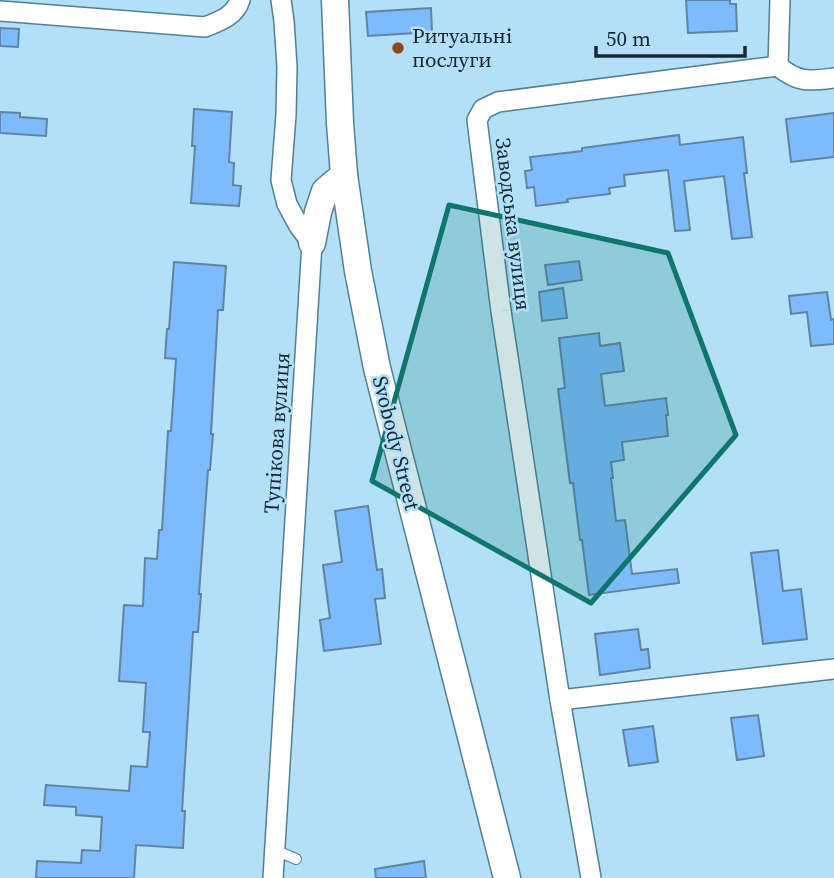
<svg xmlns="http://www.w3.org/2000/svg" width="834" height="878" font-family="'Source Serif 4',serif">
  <rect width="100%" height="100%" fill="#b1e0f8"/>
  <g fill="#7cbbfc" stroke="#6482a2" stroke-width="2">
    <polygon points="686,0 730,0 730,4 736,4 737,31 688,33"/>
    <polygon points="431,8 432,32 368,36 366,12"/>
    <polygon points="0,28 19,29 18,47 0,46"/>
    <polygon points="194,109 232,112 229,162 234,163 233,185 241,186 239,206 191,203 195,146 192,146"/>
    <polygon points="0,112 20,113 20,117 47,119 46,136 0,133"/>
    <polygon points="834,113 834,157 791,162 786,119"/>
    <polygon points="679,135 680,145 743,137 747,173 744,173 752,237 732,239 724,176 684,181 690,230 675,231 668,170 624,175 625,186 609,188 610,194 567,199 568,202 536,206 534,187 527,188 525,171 532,170 530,157 582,151 582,148"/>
    <polygon points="579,261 582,280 548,285 545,265"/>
    <polygon points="174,262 226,266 223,310 218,310 211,434 213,434 210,470 208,470 199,594 201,594 198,632 193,632 182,811 185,811 183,848 136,845 134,878 36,878 37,861 81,863 82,850 100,851 102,817 76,815 76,807 44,805 46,785 129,791 131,766 147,767 150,732 143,732 146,683 119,681 124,605 143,606 145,558 157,559 159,530 162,530 168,431 171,431 176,359 165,358 167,329 169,329"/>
    <polygon points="563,288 567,318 542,321 539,292"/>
    <polygon points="827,292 831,320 834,319 834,344 811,346 807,312 791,314 789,296"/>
    <polygon points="599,333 600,346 620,343 624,371 601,374 605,406 666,398 668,415 666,415 668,436 622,442 624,460 611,462 613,478 611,478 616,521 625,520 632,574 677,569 679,583 589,595 582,540 580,540 573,483 570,483 558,389 565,388 559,338"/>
    <polygon points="368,506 377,570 382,569 385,598 375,599 381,644 324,651 320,620 330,618 323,565 342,562 335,511"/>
    <polygon points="778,550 783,591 801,589 807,639 763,644 751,553"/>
    <polygon points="638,629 641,650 648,649 650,668 600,675 595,634"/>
    <polygon points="758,715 764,756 737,760 731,718"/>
    <polygon points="653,726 658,762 629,766 623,730"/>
    <polygon points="424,861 426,878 376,878 375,869"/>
  </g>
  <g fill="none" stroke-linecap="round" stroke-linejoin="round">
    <g stroke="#537f95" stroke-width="12">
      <polyline id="service" points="275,850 296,859"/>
    </g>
    <g stroke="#537f95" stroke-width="22">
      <g id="minor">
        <path d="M0,11L205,27C220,21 235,16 240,0"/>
        <polyline points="778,66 780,0"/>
        <path d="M834,78C809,81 798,83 778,66L754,69L498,102L483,109L477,120L501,311L560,700L834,669"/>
        <polyline points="560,700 591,878"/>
        <polyline points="273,878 312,243 299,226 287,204 281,180 286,115 287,67 284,21 281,0"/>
      </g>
    </g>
    <g stroke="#537f95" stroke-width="29">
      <g id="secondary">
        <polyline points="335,0 340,123 344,175 358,271 377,368 507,878"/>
        <polyline points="312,243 318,212 325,191 344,175"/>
      </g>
    </g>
    <use href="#service" stroke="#fff" stroke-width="10"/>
    <use href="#minor" stroke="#fff" stroke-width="19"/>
    <use href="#secondary" stroke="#fff" stroke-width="26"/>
  </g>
  <path fill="#0f766e" fill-opacity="0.2" stroke="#0f766e" stroke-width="5" stroke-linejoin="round" d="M449,205L668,253L736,435L591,603L372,481Z"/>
  <circle fill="#8d491c" stroke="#b1e0f8" stroke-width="2.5" cx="398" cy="48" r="7"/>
  <g text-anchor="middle" stroke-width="5" stroke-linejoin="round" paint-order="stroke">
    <g font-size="21" fill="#152730" stroke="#b1e0f8" text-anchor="start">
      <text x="412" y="43">Ритуальні<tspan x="412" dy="24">послуги</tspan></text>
    </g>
    <g font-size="21" fill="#152730" stroke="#b1e0f8">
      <text transform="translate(513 224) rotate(83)" y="7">Заводська вулиця</text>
      <text transform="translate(277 433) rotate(-86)" y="7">Тупікова вулиця</text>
      <text transform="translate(396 443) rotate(76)" y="7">Svobody Street</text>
    </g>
  </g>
  <path d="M596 46v10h149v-10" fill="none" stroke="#152730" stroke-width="3.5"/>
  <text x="606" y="46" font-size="21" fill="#152730" stroke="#b1e0f8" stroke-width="5" paint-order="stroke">50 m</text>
</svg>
